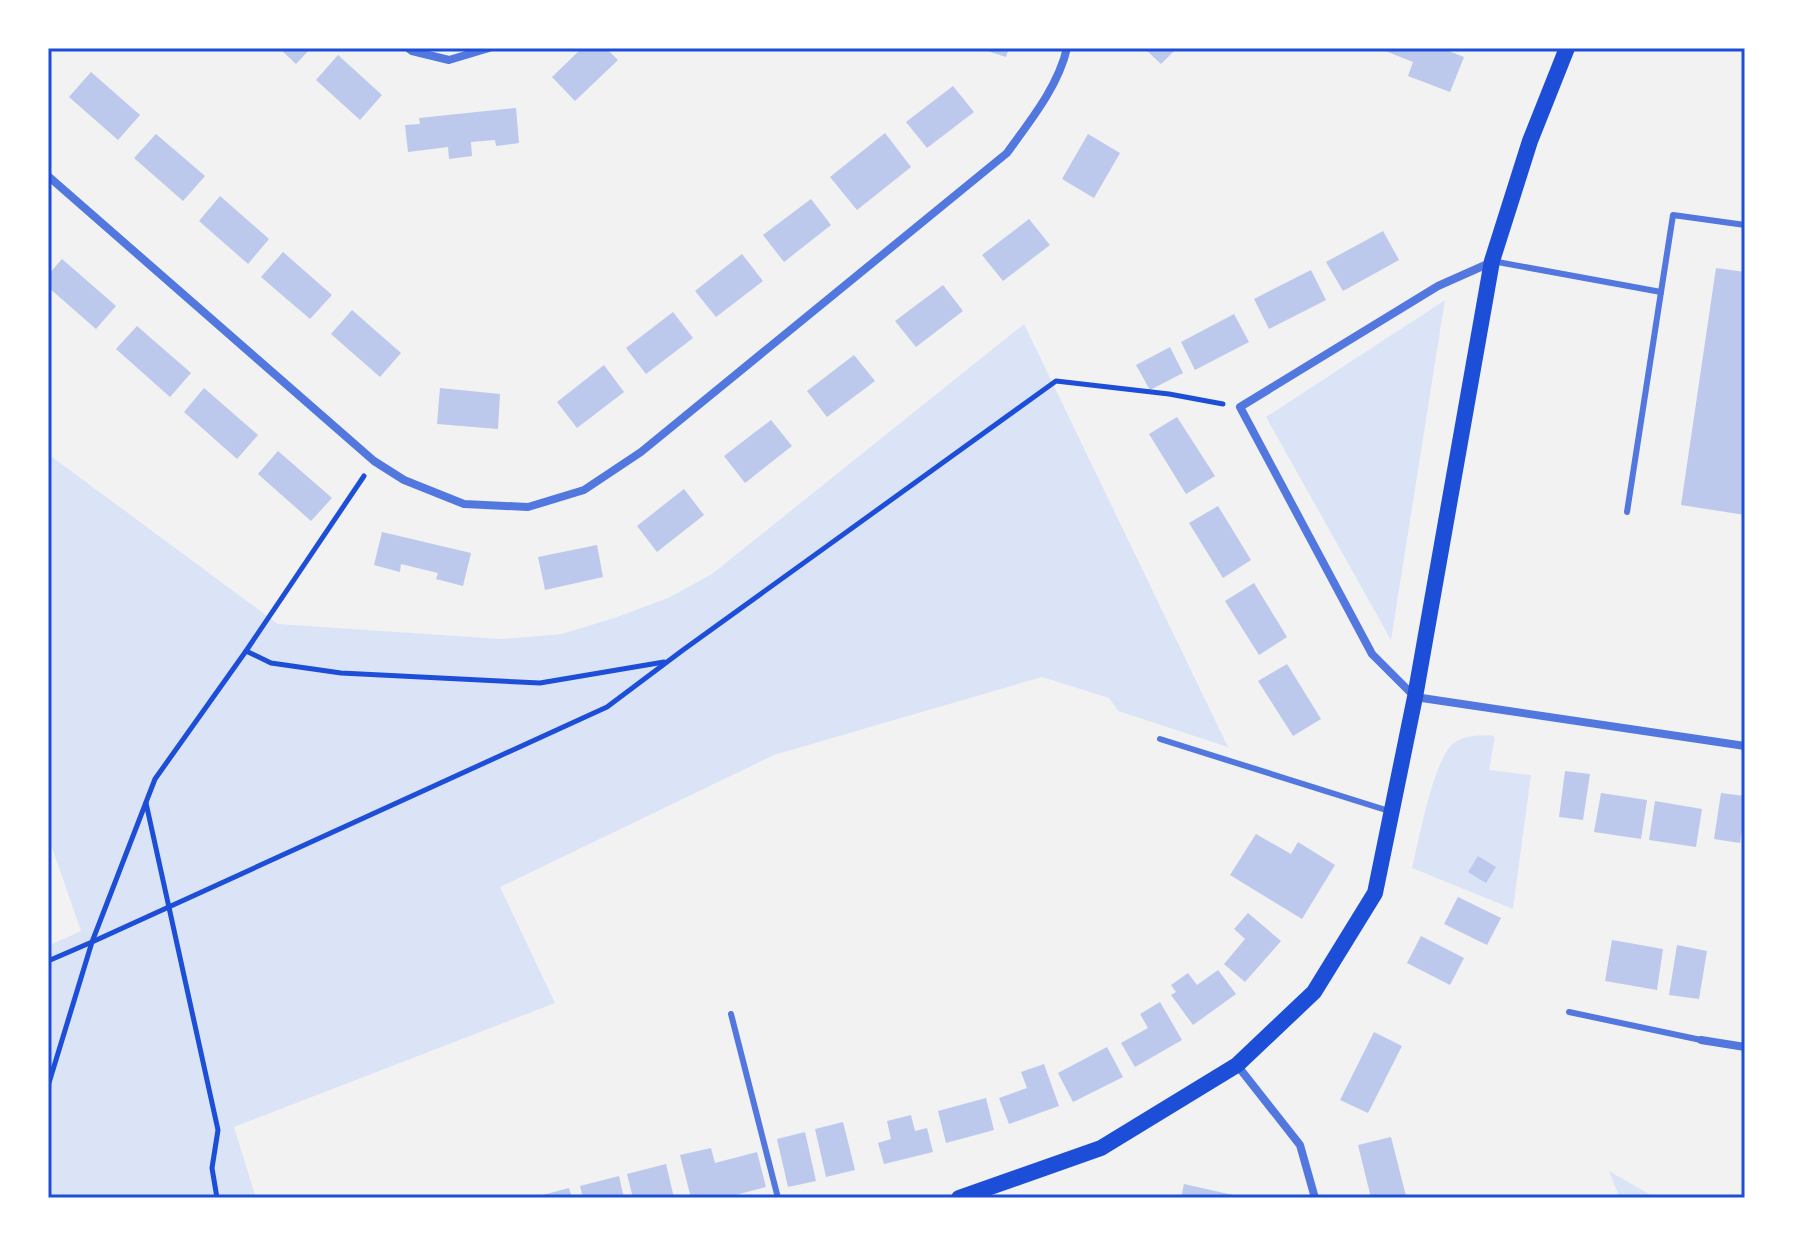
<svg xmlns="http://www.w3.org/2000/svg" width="1793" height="1246" font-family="'PT Sans Narrow',sans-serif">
  <rect width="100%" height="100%" fill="#f2f2f2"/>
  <g fill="#dbe4f7">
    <polygon points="1445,300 1391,640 1266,417"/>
    <polygon points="1024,324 1228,747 1118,711 1109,698 1042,677 774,755 500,887 555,1003 234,1127 256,1198 48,1198 48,946 81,931 48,836 48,454 278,624 502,639 562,634 614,618 668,598 712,574"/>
    <path d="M1490,735L1495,737L1489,770L1531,775L1513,909L1412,868C1419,841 1433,759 1454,743C1464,735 1478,736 1490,735Z"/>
    <polygon points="1609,1171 1656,1198 1620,1198"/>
  </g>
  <g fill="#bdc9ec">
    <polygon points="279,48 311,48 296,64"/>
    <polygon points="582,48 606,48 618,60 575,101 552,77"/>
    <polygon points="978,48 1009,48 1006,57"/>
    <polygon points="1144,48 1177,48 1161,64"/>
    <polygon points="1378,48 1441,48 1464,57 1450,92 1408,76 1413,62"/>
    <polygon points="338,55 382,95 360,120 316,80"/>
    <polygon points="91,72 140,115 118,140 69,97"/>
    <polygon points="953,86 974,112 927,148 906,122"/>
    <polygon points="516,108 519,143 496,146 495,140 471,142 472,156 449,159 448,147 408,152 405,125 420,124 419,118"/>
    <polygon points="885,133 911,167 857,210 830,177"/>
    <polygon points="156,134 205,176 183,201 134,158"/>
    <polygon points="1088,134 1120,153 1094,198 1062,179"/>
    <polygon points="220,196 269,239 248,264 199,221"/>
    <polygon points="811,199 831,225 784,262 763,235"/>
    <polygon points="1029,219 1050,245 1003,281 982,255"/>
    <polygon points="1383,231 1399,260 1343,291 1326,262"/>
    <polygon points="283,252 332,295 310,319 261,277"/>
    <polygon points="742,254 763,281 716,317 695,291"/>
    <polygon points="62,259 116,306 96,329 48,287 48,275"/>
    <polygon points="1716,268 1745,272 1745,515 1681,505"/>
    <polygon points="1311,270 1326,300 1269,329 1254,299"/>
    <polygon points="943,285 963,311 916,347 895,321"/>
    <polygon points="352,310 401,353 380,377 331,334"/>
    <polygon points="673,312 693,338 646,374 626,348"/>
    <polygon points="1234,314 1249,342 1195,370 1181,342"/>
    <polygon points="137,326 191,373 170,397 116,349"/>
    <polygon points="1170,347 1183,373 1150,390 1136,365"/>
    <polygon points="854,355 875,381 827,417 807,391"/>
    <polygon points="604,365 624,392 577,428 557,402"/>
    <polygon points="204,388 258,435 237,459 184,412"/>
    <polygon points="440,388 500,394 498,429 437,424"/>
    <polygon points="1177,417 1215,476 1186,494 1149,434"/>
    <polygon points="771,420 792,446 745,483 724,456"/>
    <polygon points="278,451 332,498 311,521 258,474"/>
    <polygon points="684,489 704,515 657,552 637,526"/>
    <polygon points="1218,506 1251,560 1223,578 1189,523"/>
    <polygon points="382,532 471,553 463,586 436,579 438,573 401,564 400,572 374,565"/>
    <polygon points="597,545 603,577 545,590 538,557"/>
    <polygon points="1254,583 1287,637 1259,655 1225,601"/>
    <polygon points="1287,664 1321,719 1293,736 1258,681"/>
    <polygon points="1565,771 1590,774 1583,820 1559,817"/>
    <polygon points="1601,793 1647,800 1641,839 1594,832"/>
    <polygon points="1721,793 1745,796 1745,811 1740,843 1714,839"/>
    <polygon points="1655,801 1702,809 1696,847 1649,840"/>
    <polygon points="1256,834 1291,854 1298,842 1335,865 1302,919 1230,875"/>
    <polygon points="1478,856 1496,867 1486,883 1468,872"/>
    <polygon points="1458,897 1501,918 1487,945 1444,924"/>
    <polygon points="1248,913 1281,941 1245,982 1224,964 1245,939 1234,929"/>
    <polygon points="1421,936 1464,958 1450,985 1407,963"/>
    <polygon points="1612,940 1663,949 1657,990 1605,981"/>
    <polygon points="1677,945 1707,951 1699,999 1669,995"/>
    <polygon points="1218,970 1236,994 1193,1025 1171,995 1176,992 1171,985 1188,973 1197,985"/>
    <polygon points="1160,1002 1182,1040 1135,1067 1121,1043 1148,1028 1140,1014"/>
    <polygon points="1374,1032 1402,1046 1368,1113 1340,1100"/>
    <polygon points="1107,1047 1123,1077 1073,1102 1058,1073"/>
    <polygon points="1044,1064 1059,1106 1009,1124 999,1098 1027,1088 1021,1072"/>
    <polygon points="986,1098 994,1130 946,1143 938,1111"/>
    <polygon points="911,1115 915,1131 927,1128 933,1152 884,1164 878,1143 891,1139 887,1121"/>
    <polygon points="843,1122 855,1170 826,1177 815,1129"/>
    <polygon points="805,1132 816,1181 788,1187 777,1139"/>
    <polygon points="1391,1137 1406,1196 1397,1198 1371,1198 1358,1145"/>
    <polygon points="711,1148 715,1163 757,1152 766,1187 724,1198 691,1198 680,1155"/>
    <polygon points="666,1164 674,1198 633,1198 627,1174"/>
    <polygon points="619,1176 624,1198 583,1198 580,1186"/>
    <polygon points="1184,1184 1242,1197 1242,1198 1181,1198"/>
    <polygon points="569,1188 572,1198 535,1198 535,1197"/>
  </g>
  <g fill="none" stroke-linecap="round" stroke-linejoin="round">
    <g stroke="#1d4ed8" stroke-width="5">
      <polyline points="246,651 271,663 341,673 540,683 664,662"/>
      <polyline points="146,803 218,1130 212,1168 217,1198"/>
      <polyline points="48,961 92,942 155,779 246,651 364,476"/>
      <polyline points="48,1086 92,942 607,707 683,650 1056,381 1169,394 1223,404"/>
    </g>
    <g stroke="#5277de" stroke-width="6">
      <polyline points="1492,261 1661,292 1627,512"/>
      <polyline points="1661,292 1673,215 1745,225"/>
      <polyline points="1160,739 1389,811"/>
      <polyline points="1569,1012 1701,1040"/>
      <polyline points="731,1014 778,1198"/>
    </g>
    <g stroke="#5277de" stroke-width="8">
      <polyline points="408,48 412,51 449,60 489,48"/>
      <path d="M48,176L374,461L404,480L464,504L528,507L584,490L641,452L1007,153C1030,121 1058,87 1067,48"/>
      <polyline points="1492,262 1438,286 1240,407 1372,654 1415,697 1745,746"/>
      <polyline points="1701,1040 1745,1047"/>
      <polyline points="1237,1065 1300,1145 1315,1198"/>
    </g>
    <polyline stroke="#1d4ed8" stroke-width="16" points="959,1198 1101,1148 1237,1065 1314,992 1375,893 1415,697 1492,261 1530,141 1567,48"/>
  </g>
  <rect width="1793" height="1246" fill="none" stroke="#ffffff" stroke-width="100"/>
  <rect x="50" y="50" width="1693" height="1146" fill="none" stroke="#1d4ed8" stroke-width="3"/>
</svg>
